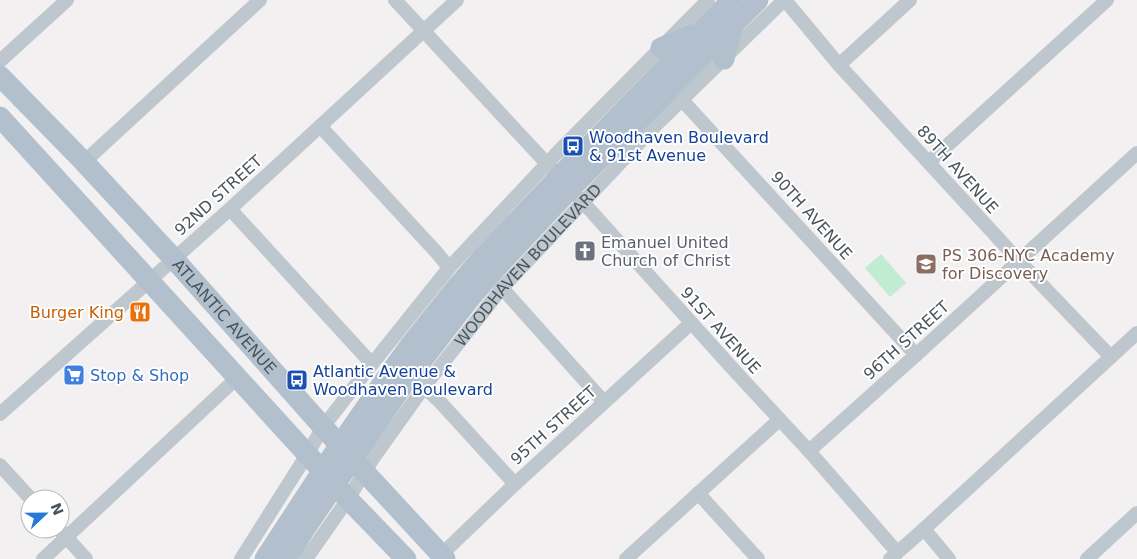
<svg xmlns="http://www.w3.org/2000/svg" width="1137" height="559" font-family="'DejaVu Sans',sans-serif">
  <rect width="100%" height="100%" fill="#f2f0f0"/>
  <polygon fill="#c2ecd1" points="881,254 906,283 890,297 865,268"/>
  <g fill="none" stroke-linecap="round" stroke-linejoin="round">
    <g stroke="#bfc7ce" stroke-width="14">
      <polyline points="395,0 590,210 733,369 809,451 897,552"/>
      <polyline points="785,0 839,65 1019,261 1111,357"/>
      <polyline points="0,61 67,0"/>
      <polyline points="839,65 910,0"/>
      <polyline points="682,100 916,355"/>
      <polyline points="320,126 438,254 449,268"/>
      <polyline points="84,162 260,0"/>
      <polyline points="929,162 1107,0"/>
      <polyline points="230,209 372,364"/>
      <polyline points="502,288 604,402"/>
      <polyline points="424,387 441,403 515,484"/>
      <polyline points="0,414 230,209 457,0"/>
      <polyline points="809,451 916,355 1137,153"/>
      <polyline points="0,465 31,499"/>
      <polyline points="698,493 758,559"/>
      <polyline points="59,529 86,559"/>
      <polyline points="924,529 949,559"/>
      <polyline points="441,555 515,484 691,323"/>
      <polyline points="43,559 238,377"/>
      <polyline points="241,559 308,453 323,427 372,364 449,268 556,154 708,0"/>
      <path id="s1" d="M306,559L348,499L372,460L424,387L502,288L657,124L784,0"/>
      <polyline points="626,559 779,420"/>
      <polyline points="890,559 924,529 1137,333"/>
      <polyline points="1087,559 1137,513"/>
    </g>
    <g stroke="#b1c0cc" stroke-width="21">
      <polyline points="661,48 692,35"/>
      <polyline points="724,59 728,42 733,26"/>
      <path id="s2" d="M0,76L84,162L174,259L323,427L445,559"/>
      <polyline points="0,117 348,499 406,559"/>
      <polyline points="265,559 331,458 385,380 412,343 456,288 484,256 559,177 732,0"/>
      <polyline points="286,559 306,527 403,385 470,298 496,268 570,189 758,0"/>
    </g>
  </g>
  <defs>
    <g id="bus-square" transform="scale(1.125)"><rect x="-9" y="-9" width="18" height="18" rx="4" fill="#1a4fb4" stroke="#fff"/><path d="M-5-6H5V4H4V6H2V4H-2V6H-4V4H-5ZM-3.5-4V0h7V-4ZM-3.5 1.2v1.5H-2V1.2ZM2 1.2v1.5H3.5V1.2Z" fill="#fff"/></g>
    <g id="church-square" transform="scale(1.125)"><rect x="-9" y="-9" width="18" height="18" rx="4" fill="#6b7280" stroke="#fff"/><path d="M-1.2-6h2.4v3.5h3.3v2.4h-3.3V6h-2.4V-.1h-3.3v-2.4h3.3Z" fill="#fff"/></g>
    <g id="school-square" transform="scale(1.125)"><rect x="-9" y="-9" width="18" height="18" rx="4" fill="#8d6e63" stroke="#fff"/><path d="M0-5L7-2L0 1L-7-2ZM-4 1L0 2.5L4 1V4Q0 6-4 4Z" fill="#fff"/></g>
    <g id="restaurant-square" transform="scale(1.125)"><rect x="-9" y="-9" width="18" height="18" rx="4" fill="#e8710a" stroke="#fff"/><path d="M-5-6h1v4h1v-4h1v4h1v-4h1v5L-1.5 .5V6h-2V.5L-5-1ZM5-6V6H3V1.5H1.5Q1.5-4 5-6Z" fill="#fff"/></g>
    <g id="supermarket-square" transform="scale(1.125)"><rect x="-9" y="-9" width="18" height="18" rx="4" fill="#3f7fe0" stroke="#fff"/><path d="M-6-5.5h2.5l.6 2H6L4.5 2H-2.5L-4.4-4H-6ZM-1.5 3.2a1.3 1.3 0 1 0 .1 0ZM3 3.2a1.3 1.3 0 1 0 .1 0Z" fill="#fff"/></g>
  </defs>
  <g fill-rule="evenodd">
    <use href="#bus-square" x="573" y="146"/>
    <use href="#church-square" x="585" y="251"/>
    <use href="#school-square" x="926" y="264"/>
    <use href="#restaurant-square" x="140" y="312"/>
    <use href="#supermarket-square" x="74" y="375"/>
    <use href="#bus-square" x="297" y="380"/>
  </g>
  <g text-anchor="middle" stroke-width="4" stroke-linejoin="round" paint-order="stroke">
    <g font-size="16" fill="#164399" stroke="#fff" text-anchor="start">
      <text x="589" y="143">Woodhaven Boulevard<tspan x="589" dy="18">&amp; 91st Avenue</tspan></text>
      <text x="313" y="377">Atlantic Avenue &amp;<tspan x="313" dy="18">Woodhaven Boulevard</tspan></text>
    </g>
    <g font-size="16" fill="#49545c" stroke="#fff">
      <text transform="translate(958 169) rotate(48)" y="6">89TH AVENUE</text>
      <text transform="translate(218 195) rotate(-42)" y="6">92ND STREET</text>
      <text transform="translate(812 215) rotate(48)" y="6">90TH AVENUE</text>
      <text dy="6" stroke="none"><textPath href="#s1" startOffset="369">WOODHAVEN BOULEVARD</textPath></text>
      <text dy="6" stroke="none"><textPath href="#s2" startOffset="329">ATLANTIC AVENUE</textPath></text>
      <text transform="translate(721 330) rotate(48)" y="6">91ST AVENUE</text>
      <text transform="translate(906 340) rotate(-42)" y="6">96TH STREET</text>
      <text transform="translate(553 425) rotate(-42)" y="6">95TH STREET</text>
    </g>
    <g font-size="16" fill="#5b616d" stroke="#fff" text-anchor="start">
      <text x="601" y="248">Emanuel United<tspan x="601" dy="18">Church of Christ</tspan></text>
    </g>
    <g font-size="16" fill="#785e54" stroke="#fff" text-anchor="start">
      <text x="942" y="261">PS 306-NYC Academy<tspan x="942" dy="18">for Discovery</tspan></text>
    </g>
    <g font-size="16" fill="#c56008" stroke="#fff" text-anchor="end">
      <text x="124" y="318">Burger King</text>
    </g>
    <g font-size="16" fill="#366cbe" stroke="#fff" text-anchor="start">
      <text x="90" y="381">Stop &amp; Shop</text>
    </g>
  </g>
  <g transform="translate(45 514) rotate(68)"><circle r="24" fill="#ffffff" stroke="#b6bbbe"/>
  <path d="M0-4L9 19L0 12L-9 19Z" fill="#2678d6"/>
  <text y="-8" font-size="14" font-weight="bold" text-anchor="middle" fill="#49545c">N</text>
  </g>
</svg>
